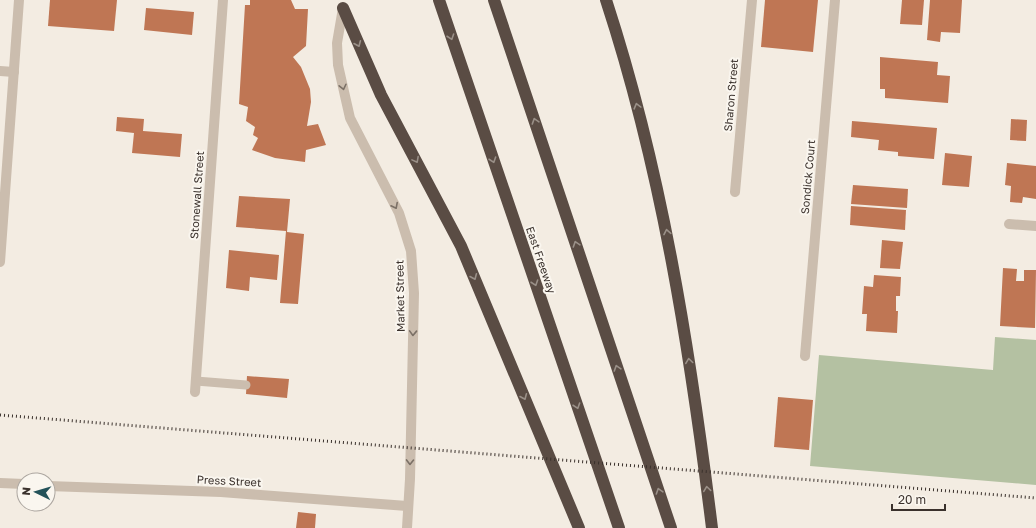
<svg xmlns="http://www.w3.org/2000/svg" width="1036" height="528" font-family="'Golos Text',sans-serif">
  <rect width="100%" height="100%" fill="#f3ece2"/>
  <polygon fill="#b4c1a2" points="995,337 1036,340 1036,485 810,466 819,355 993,370"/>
  <g fill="#bf7654">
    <polygon points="50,0 117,0 114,31 48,26"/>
    <polygon points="250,0 291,0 295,9 308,9 306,46 293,57 301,67 310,89 311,102 307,126 318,124 326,145 306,150 305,162 275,158 252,150 258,138 253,135 255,127 246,121 248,107 239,104 245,5 250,5"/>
    <polygon points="765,0 818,0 813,52 761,47"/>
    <polygon points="902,0 924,0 922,25 900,24"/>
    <polygon points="930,0 962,0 960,33 941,32 940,42 927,40"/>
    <polygon points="146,8 194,12 192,35 144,30"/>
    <polygon points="880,57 938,62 937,75 950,76 948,103 885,98 885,89 880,89"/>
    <polygon points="117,117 144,119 143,131 182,134 180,157 132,153 134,133 116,131"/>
    <polygon points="1011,119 1027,120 1026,141 1010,140"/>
    <polygon points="852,121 937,128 934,159 898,156 898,152 878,150 879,140 851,137"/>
    <polygon points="945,153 972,156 969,187 942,185"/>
    <polygon points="1007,163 1036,166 1036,199 1023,197 1022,203 1010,202 1011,186 1005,185"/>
    <polygon points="853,185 908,189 907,208 851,204"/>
    <polygon points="239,196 290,199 287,232 304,234 298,304 280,303 286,231 236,227"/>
    <polygon points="851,206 906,210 905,230 850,225"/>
    <polygon points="882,240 903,242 900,269 880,268"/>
    <polygon points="229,250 279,255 277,280 250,277 249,291 226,288"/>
    <polygon points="1003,268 1017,269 1016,281 1024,281 1024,270 1036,270 1035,328 1000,326"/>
    <polygon points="874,275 901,277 900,296 896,296 896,311 898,311 897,333 866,331 867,314 862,314 864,286 873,287"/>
    <polygon points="247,376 289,379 287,398 246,394"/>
    <polygon points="778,397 813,400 809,450 774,447"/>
    <polygon points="298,512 316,514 315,528 296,528"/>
  </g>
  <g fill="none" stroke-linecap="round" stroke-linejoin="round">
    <polyline stroke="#cbbdae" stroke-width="9" points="196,381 246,385"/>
    <g stroke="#cbbdae" stroke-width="10">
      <polyline points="0,71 14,72"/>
      <polyline points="735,192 752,0"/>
      <polyline points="1009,224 1036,226"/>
      <polyline points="0,262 19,0"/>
      <polyline points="805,356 835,0"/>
      <polyline points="195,392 223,0"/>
      <polyline points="0,483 24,484"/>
      <polyline points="48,486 221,492 407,506"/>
    </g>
    <polyline stroke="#cbbdae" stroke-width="10" points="343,8 337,43 338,65 350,118 399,213 411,251 414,293 410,479 407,528"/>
    <g stroke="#5a4c44" stroke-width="12">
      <polyline points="439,0 619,528"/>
      <polyline points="494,0 671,528"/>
      <path d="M606,0C662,171 690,350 712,528"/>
      <polyline points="343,8 381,95 461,246 579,528"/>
    </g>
    <polyline stroke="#3a312c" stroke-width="3" stroke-dasharray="1 3" stroke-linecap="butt" points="0,415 1036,498"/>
  </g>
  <defs><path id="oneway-chevron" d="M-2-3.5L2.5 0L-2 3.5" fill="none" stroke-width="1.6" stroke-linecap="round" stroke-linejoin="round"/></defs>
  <g stroke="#9a9088">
    <use href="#oneway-chevron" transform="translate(451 37) rotate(71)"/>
    <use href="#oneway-chevron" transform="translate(358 44) rotate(67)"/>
    <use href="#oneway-chevron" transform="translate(637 106) rotate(-105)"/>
    <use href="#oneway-chevron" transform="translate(535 121) rotate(-108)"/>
    <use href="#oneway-chevron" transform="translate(416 160) rotate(62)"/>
    <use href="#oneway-chevron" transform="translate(493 160) rotate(71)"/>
    <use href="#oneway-chevron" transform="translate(667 232) rotate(-101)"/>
    <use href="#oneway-chevron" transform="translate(576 244) rotate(-108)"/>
    <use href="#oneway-chevron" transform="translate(474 277) rotate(67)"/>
    <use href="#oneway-chevron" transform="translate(535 283) rotate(71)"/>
    <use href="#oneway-chevron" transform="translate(689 361) rotate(-98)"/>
    <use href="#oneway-chevron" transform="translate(617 368) rotate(-108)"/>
    <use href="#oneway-chevron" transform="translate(524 397) rotate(67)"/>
    <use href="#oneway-chevron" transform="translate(577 406) rotate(71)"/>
    <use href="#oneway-chevron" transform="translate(707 489) rotate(-98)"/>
    <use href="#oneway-chevron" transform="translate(659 491) rotate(-108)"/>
  </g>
  <g stroke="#7b7066">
    <use href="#oneway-chevron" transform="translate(343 87) rotate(77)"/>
    <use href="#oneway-chevron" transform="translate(395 206) rotate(63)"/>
    <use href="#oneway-chevron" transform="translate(413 333) rotate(92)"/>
    <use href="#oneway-chevron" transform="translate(410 462) rotate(91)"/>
  </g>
  <g text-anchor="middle" stroke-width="4" stroke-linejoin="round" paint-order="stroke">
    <g font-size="11" fill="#3a312c" stroke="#faf6ef">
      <text transform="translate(731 95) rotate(-85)" y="4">Sharon Street</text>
      <text transform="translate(808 177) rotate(-85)" y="4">Sondick Court</text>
      <text transform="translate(197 195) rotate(-86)" y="4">Stonewall Street</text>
      <text transform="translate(541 260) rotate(71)" y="4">East Freeway</text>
      <text transform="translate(400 296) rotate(-91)" y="4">Market Street</text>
      <text transform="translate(229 481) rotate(3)" y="4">Press Street</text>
    </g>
  </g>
  <g transform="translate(36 492) rotate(275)"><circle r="19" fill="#faf6ef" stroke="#ada7a1"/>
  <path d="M0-3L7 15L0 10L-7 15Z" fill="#235259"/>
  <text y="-6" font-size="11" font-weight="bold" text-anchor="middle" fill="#3a312c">N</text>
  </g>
  <path d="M892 504v6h53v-6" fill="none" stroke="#3a312c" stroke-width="2"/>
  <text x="898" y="504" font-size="12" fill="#3a312c" stroke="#faf6ef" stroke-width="3" paint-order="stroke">20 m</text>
</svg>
